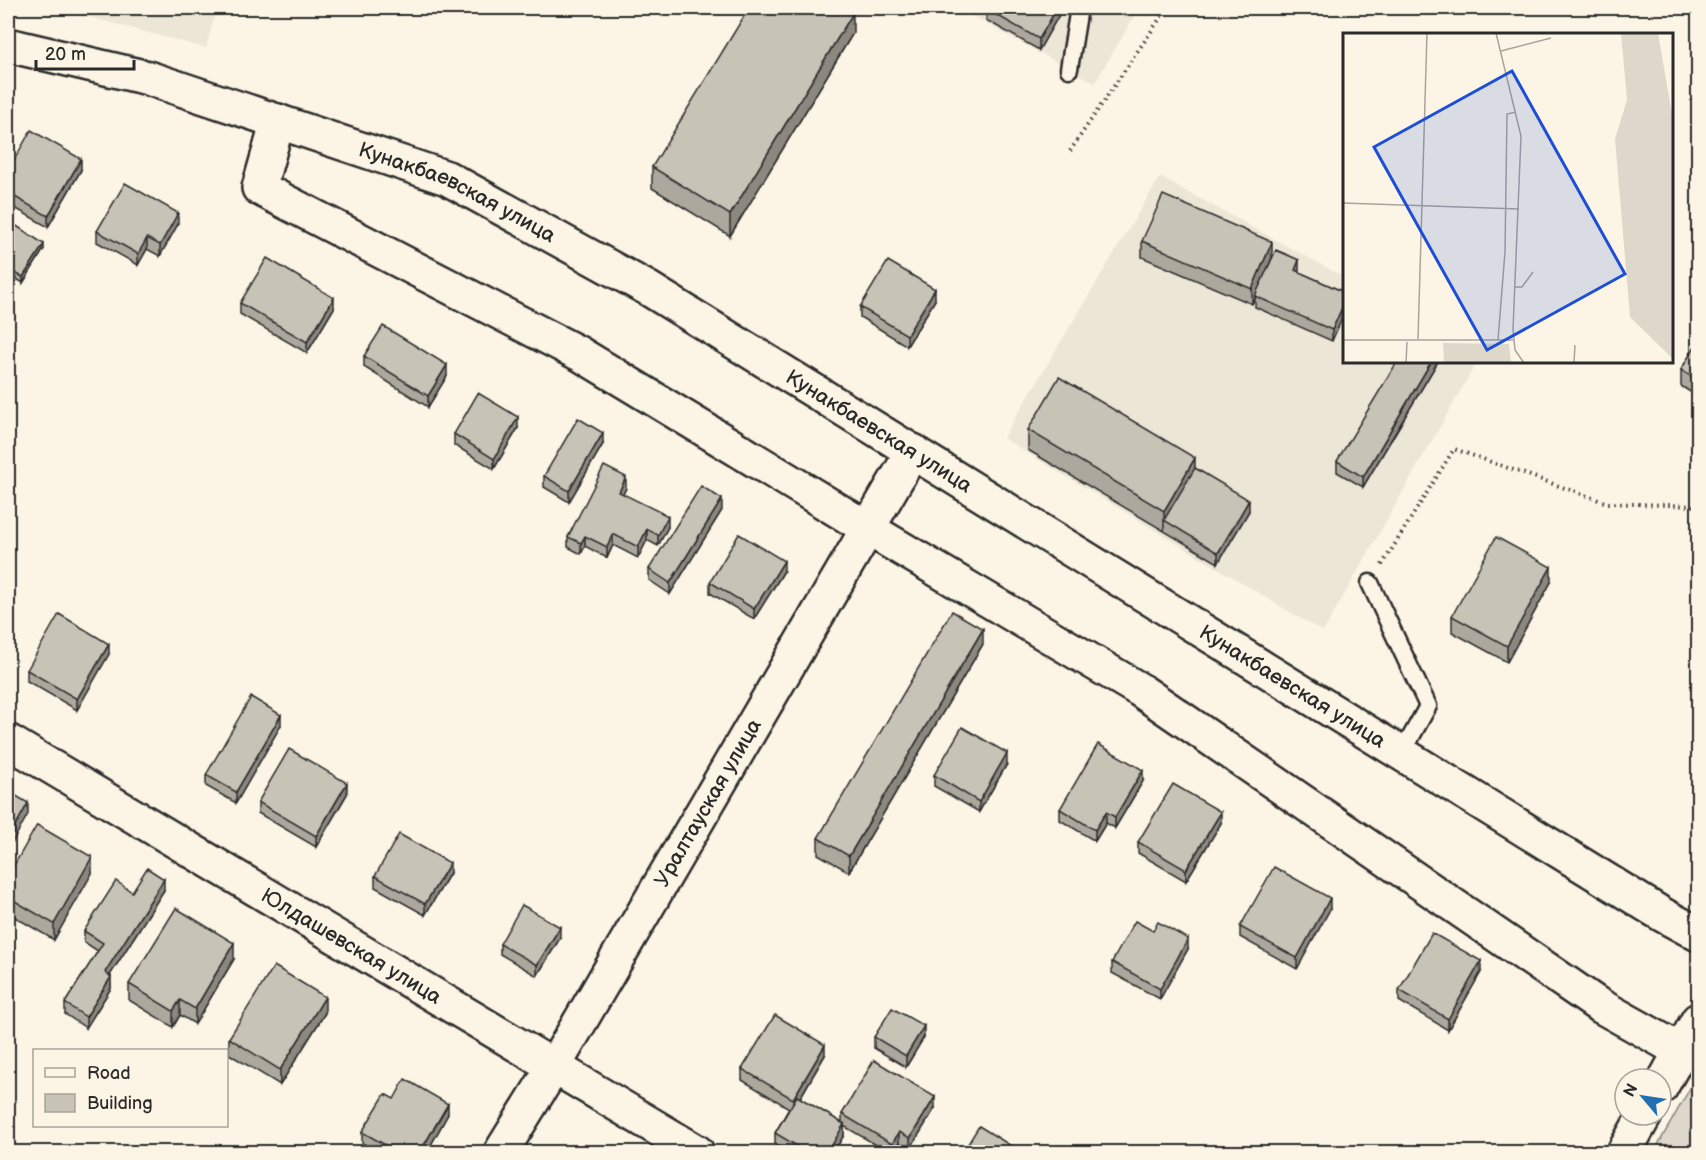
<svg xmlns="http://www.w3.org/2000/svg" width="1706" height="1160" font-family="'Balsamiq Sans',sans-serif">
  <rect width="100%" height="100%" fill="#fcf5e5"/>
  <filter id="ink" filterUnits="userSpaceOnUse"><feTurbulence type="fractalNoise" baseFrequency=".0167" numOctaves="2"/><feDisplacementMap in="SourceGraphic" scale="12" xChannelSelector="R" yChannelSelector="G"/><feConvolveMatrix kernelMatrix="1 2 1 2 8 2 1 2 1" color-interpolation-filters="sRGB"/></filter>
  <g filter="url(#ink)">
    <g fill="#ece6d7">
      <polygon points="54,8 217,8 206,48"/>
      <polygon points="958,8 1139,8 1095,83"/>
      <polygon points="1160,177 1344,277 1344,362 1477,362 1323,632 1003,438"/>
    </g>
    <polygon fill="#ded8ca" stroke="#84827a" stroke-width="1.5" points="1698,1074 1698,1152 1654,1152"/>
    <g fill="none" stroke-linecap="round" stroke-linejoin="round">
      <g stroke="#2b2b2b" stroke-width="21">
        <g id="service">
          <polyline points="1069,69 1079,8"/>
          <polyline points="1370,583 1428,706 1402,753"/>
        </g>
      </g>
      <g stroke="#2b2b2b" stroke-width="38">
        <g id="minor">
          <polyline points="278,121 259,188 580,354 867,528 1140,690 1597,1004 1681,1051"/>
          <path id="s1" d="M8,741L697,1152"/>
          <polyline points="1661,1087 1698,1020"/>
          <path id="s2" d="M501,1152L553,1068L913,451"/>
          <polyline points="1624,1152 1645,1115"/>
        </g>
      </g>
      <g stroke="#2b2b2b" stroke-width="38">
        <g id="secondary">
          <path id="s3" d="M8,45L148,78L447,178L649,289L1663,915L1698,934"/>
        </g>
      </g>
      <g stroke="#2b2b2b" stroke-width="4" stroke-dasharray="1.5 4.5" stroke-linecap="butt">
        <polyline points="1070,151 1167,8"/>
        <polyline points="1382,565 1454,449 1607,503 1698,506"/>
      </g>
      <use href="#service" stroke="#fcf5e5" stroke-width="16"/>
      <use href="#minor" stroke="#fcf5e5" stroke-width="33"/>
      <use href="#secondary" stroke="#fcf5e5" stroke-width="33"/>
    </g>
    <g fill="#aca89d" stroke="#2b2b2b" stroke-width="1.5">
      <polygon points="1060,8 1060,13 1039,50 986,20 986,9"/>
      <polygon points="853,33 730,236 652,188 652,167"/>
      <polygon points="81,170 48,227 8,204 8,171"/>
      <polygon points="178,224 160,256 147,249 138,265 97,242 97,231"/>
      <polygon points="8,230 44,249 23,283 15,278 8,290"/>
      <polygon points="1142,241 1272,258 1299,272 1344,292 1332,341 1255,307 1255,296 1252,304 1142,257"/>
      <polygon points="935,300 907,346 860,317 860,307"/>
      <polygon points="240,303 334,308 307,353 240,314"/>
      <polygon points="1698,341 1698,397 1681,386 1681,370"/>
      <polygon points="364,356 447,376 428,407 364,367"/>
      <polygon points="1437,362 1437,363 1363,487 1337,472 1337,461"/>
      <polygon points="518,428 494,469 454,445 454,434"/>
      <polygon points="1028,430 1195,468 1249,511 1218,563 1028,450"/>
      <polygon points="603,444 569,502 544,487 544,476"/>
      <polygon points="626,488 623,494 668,527 658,546 647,540 638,558 613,545 607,558 585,546 581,554 568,547 568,537"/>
      <polygon points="722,510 670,594 649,580 649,569"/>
      <polygon points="784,571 754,619 710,593 710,582"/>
      <polygon points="1551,582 1507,662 1452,632 1452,616"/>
      <polygon points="983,644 849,872 818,854 818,838"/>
      <polygon points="109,654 77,710 27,681 27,670"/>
      <polygon points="281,725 236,803 206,786 206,775"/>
      <polygon points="1007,764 979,812 934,786 934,775"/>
      <polygon points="1143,781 1115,828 1106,823 1095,841 1060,820 1060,809"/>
      <polygon points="347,794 316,847 258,813 258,802"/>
      <polygon points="1221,823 1186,881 1138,853 1138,842"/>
      <polygon points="92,873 54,940 8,913 8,876"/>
      <polygon points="450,873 425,915 375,887 375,876"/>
      <polygon points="164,890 110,975 111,988 86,1028 65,1014 65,1003 98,951 84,942 84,931 132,892"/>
      <polygon points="1330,909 1297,969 1240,937 1240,927"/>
      <polygon points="560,938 537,976 500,954 500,944"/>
      <polygon points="1188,949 1160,999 1112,973 1112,962"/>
      <polygon points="234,959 195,1024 180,1015 173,1027 129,1000 129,984"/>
      <polygon points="1481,972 1448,1030 1399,1001 1399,990"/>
      <polygon points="325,1013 280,1085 229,1054 229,1038"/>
      <polygon points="874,1037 924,1037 906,1067 874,1048"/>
      <polygon points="825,1055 800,1098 842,1123 842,1114 935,1108 910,1149 899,1143 893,1152 888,1152 844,1126 844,1135 834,1152 789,1152 775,1144 775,1133 789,1108 742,1080 742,1069"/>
      <polygon points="394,1099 448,1114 427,1152 379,1152 362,1143 362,1132"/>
    </g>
    <g fill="#8c8880" stroke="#2b2b2b" stroke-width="1.5">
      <polygon points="1057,8 1060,8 1060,13 1039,50 1039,39"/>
      <polygon points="853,13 853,33 730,236 730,215"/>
      <polygon points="12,126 12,132 8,139 8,133"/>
      <polygon points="81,159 81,170 48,227 48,216"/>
      <polygon points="178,213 178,224 160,256 160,245"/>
      <polygon points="147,238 147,249 138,265 138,254"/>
      <polygon points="1272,242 1272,258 1252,304 1252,289"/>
      <polygon points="44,244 44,249 23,283 23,277"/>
      <polygon points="1299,260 1299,271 1295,281 1295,270"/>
      <polygon points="15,273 15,278 8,290 8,285"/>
      <polygon points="935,289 935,300 907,346 907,335"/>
      <polygon points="334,298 334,308 307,353 307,342"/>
      <polygon points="1344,303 1344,314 1332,341 1332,330"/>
      <polygon points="1431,362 1437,362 1437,363 1363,487 1363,477"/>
      <polygon points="447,365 447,376 428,407 428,396"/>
      <polygon points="518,417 518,428 494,469 494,459"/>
      <polygon points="603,433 603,444 569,502 569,491"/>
      <polygon points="1195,458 1195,479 1164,520 1164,531 1164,511"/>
      <polygon points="626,477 626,488 619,502 619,492"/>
      <polygon points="722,499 722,510 670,594 670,583"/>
      <polygon points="1249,500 1249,511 1218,563 1218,553"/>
      <polygon points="668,516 668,527 658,546 658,535"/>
      <polygon points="647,529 647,540 638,558 638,547"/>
      <polygon points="613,534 613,545 607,558 607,547"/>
      <polygon points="585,536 585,546 581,554 581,543"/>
      <polygon points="784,561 784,571 754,619 754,609"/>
      <polygon points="1551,567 1551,582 1507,662 1507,646"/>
      <polygon points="983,629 983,644 849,872 849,856"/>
      <polygon points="109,644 109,654 77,710 77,699"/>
      <polygon points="281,715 281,725 236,803 236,792"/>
      <polygon points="1007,753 1007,764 979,812 979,802"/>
      <polygon points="1143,770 1143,781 1115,828 1115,817"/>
      <polygon points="347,783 347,794 316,847 316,836"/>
      <polygon points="28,803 28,814 8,850 8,839"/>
      <polygon points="1106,812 1106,823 1095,841 1095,830"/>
      <polygon points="1221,812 1221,823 1186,881 1186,870"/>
      <polygon points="92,857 92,873 54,940 54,924"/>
      <polygon points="450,863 450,873 425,915 425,904"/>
      <polygon points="164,879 164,890 105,983 105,972"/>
      <polygon points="1330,898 1330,909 1297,969 1297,958"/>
      <polygon points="560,927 560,938 537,976 537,965"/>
      <polygon points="1188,939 1188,949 1160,999 1160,989"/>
      <polygon points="234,943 234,959 195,1024 195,1009"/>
      <polygon points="1481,961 1481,972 1448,1030 1448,1019"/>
      <polygon points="111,977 111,988 86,1028 86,1017"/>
      <polygon points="325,997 325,1013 280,1085 280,1070"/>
      <polygon points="180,1000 180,1015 173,1027 173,1011"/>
      <polygon points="924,1026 924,1037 906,1067 906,1056"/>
      <polygon points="825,1045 825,1055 793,1110 793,1099"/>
      <polygon points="935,1097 935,1108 910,1149 910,1138"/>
      <polygon points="448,1104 448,1114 427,1152 420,1152"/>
      <polygon points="844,1124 844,1135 834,1152 828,1152"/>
      <polygon points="899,1132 899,1143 893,1152 892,1152 892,1144"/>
    </g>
    <g fill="#c8c3b7" stroke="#2b2b2b" stroke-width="1.5">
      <polygon points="749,8 845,8 853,13 730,215 652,167"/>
      <polygon points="987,8 1057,8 1039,39 986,9"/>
      <polygon points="8,123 12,126 8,133"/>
      <polygon points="31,130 81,159 48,216 8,193 8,171"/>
      <polygon points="125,183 178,213 160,245 147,238 138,254 97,231"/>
      <polygon points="1163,195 1272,242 1252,289 1142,241"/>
      <polygon points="12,223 44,244 23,277 15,273 8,285 8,230"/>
      <polygon points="1276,250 1299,260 1295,270 1344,292 1344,303 1332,330 1255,296"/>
      <polygon points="267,258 334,298 307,342 240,303"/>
      <polygon points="888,261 935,289 907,335 860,307"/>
      <polygon points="383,326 447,365 428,396 364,356"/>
      <polygon points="1698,341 1698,381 1681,370"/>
      <polygon points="1397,362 1431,362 1363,477 1337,461"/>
      <polygon points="1059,377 1195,458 1164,511 1028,430"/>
      <polygon points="478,393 518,417 494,459 454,434"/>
      <polygon points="578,418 603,433 569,491 544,476"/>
      <polygon points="604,466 626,477 619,492 668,516 658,535 647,529 638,547 613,534 607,547 585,536 581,543 568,537"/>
      <polygon points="1195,468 1249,500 1218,553 1164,520"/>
      <polygon points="701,486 722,499 670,583 649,569"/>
      <polygon points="739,534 784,561 754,609 710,582"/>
      <polygon points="1496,537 1551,567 1507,646 1452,616"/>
      <polygon points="952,611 983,629 849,856 818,838"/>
      <polygon points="59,614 109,644 77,699 27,670"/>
      <polygon points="251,697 281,715 236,792 206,775"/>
      <polygon points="962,727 1007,753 979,802 934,775"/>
      <polygon points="1098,744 1143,770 1115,817 1106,812 1095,830 1060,809"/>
      <polygon points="289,749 347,783 316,836 258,802"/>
      <polygon points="1173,784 1221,812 1186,870 1138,842"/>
      <polygon points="8,791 28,803 8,839"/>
      <polygon points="37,825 92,857 54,924 8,897 8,876"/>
      <polygon points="399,834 450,863 425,904 375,876"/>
      <polygon points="1274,867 1330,898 1297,958 1240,927"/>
      <polygon points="147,868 164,879 105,972 111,977 86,1017 65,1003 103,943 84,931 116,881 132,892"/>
      <polygon points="522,905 560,927 537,965 500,944"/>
      <polygon points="176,908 234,943 195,1009 180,1000 173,1011 129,984"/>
      <polygon points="1135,921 1153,931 1158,922 1188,939 1160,989 1112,962"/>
      <polygon points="1432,933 1481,961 1448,1019 1399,990"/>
      <polygon points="274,966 325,997 280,1070 229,1038"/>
      <polygon points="892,1008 924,1026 906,1056 874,1037"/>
      <polygon points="775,1015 825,1045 793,1099 742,1069"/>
      <polygon points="874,1060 935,1097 910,1138 899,1132 892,1144 842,1114"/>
      <polygon points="405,1079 448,1104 420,1152 398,1152 362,1132 385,1094 394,1099"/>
      <polygon points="797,1096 844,1124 828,1152 807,1152 775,1133"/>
      <polygon points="979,1126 1021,1152 963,1152"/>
    </g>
  </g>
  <g text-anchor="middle" stroke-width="6" stroke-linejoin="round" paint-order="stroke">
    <g font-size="21" fill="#2b2b2b" stroke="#fcf5e5">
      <text dy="7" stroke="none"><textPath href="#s3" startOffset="474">Кунакбаевская улица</textPath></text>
      <text dy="7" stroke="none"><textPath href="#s3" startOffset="960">Кунакбаевская улица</textPath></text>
      <text dy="7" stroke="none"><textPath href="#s3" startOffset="1446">Кунакбаевская улица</textPath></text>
      <text dy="7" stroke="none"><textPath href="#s2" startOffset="406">Уралтауская улица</textPath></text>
      <text dy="7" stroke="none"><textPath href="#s1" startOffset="400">Юлдашевская улица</textPath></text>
    </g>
  </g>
  <g transform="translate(1343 33)">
    <rect width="330" height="330" fill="#fcf5e5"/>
    <path d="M278,0H315L330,88V326L287,284L272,106L284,67ZM100,310L166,311L168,330H101Z" fill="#ded8ca"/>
    <path fill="none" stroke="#a8a49b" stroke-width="1.5" d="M153,0L178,103L170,296L172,317L181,330M158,18L208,5M0,170L176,176M172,254H179L190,239M75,306L84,0M0,307H170M155,307L162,219L164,81L173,79M63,330L64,309M231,330L232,312"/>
    <path fill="#1d4ed8" fill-opacity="0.15" stroke="#1d4ed8" stroke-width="3" d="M169,38L282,241L144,317L31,114Z"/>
    <rect width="330" height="330" fill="none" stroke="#2b2b2b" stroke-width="3"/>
  </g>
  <rect width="1706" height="1160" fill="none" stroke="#fcf5e5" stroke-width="30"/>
  <rect x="15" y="15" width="1676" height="1130" fill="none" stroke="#2b2b2b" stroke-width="2" filter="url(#ink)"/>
  <rect x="33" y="1049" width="195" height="78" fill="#fcf5e5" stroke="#a8a49b" stroke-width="1.5"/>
  <rect x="45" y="1068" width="30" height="9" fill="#fcf5e5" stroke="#a8a49b" stroke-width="1.5"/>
  <text x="87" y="1079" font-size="18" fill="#2b2b2b">Road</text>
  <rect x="45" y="1094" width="30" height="18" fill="#c8c3b7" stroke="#a8a49b" stroke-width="1.5"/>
  <text x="87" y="1109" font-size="18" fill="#2b2b2b">Building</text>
  <g transform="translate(1643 1097) rotate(299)"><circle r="28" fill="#fcf5e5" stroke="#a8a49b" stroke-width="1.5"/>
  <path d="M0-4.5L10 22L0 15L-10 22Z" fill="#1f6fb2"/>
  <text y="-9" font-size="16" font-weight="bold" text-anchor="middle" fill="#2b2b2b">N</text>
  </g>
  <path d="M36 60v9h98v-9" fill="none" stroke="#2b2b2b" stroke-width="3"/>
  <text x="45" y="60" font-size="18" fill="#2b2b2b" stroke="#fcf5e5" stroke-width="4.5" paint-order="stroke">20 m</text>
</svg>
